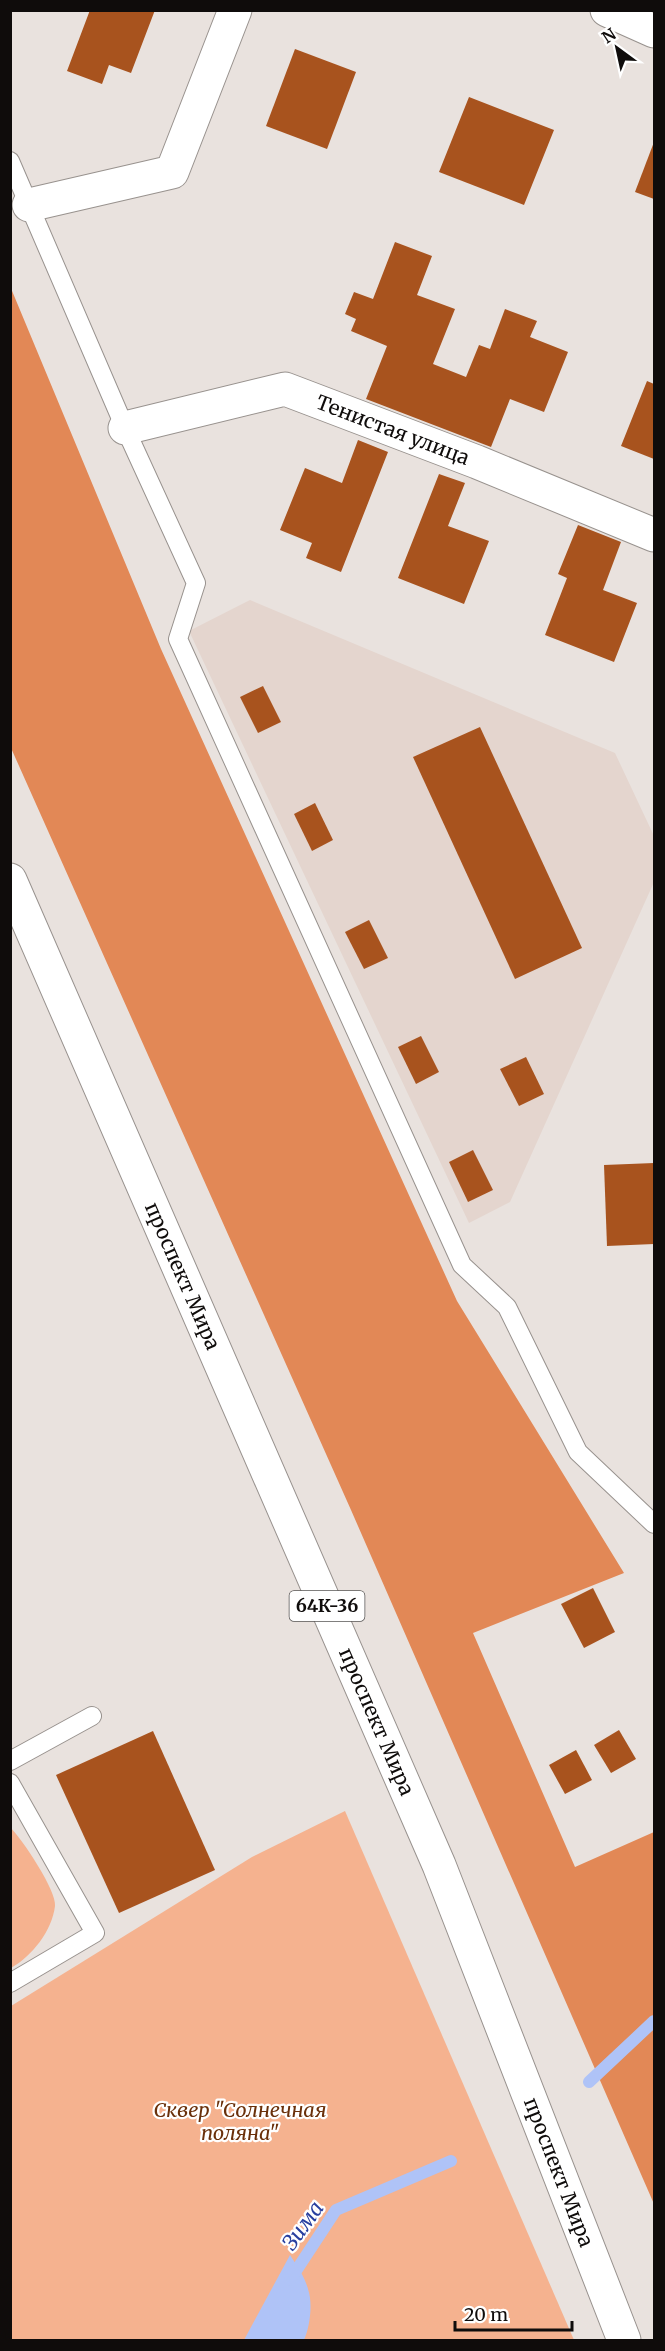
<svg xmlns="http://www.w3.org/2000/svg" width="665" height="2351" font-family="Merriweather,serif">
  <rect width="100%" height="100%" fill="#e9e2de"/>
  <polygon fill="#e4d5ce" points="250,600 615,753 654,836 654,882 510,1202 469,1223 189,631"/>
  <g fill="#f5b28f">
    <polygon points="345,1811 574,2340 11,2340 11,2006 252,1857"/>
    <path d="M10,1827C22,1839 57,1891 55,1906C52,1931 32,1956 11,1968Z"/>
  </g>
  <polygon fill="#e28856" points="10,286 161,649 457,1301 624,1573 473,1633 575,1867 654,1832 654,2204 351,1510 11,748"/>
  <path fill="#afc3f7" d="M290,2255C297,2266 305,2277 308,2289C313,2303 310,2327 304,2340H244Z"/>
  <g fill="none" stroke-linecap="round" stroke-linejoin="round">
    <g stroke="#afc3f7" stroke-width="12">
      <polyline points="589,2082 654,2021"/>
      <polyline points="290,2280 336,2210 451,2161"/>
    </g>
  </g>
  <g fill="#a8531e">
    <polygon points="90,10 155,10 131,73 109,65 102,84 67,71"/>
    <polygon points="295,49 356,72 327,149 266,126"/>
    <polygon points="469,97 554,130 524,205 439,172"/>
    <polygon points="654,142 654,199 635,192"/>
    <polygon points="395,242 432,256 417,295 455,309 433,364 466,377 479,345 490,349 505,309 537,321 530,337 568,352 544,412 510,399 491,447 366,399 387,346 351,331 356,319 345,314 354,292 373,299"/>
    <polygon points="647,381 654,384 654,459 621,446"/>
    <polygon points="358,440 388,452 341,572 306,558 312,543 280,530 305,468 342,483"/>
    <polygon points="439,474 465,483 448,526 489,541 464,604 398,578"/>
    <polygon points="578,525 621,542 603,590 637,603 614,662 545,635 567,578 558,574"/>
    <polygon points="263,686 281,722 258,733 240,697"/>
    <polygon points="480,727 582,948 515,979 413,757"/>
    <polygon points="315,803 333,840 312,851 294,814"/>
    <polygon points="369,920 388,958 364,969 345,932"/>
    <polygon points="421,1036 439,1072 416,1084 398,1047"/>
    <polygon points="526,1057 544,1094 519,1106 500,1069"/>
    <polygon points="473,1150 493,1190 468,1202 449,1162"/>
    <polygon points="654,1163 654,1244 607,1246 604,1165"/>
    <polygon points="593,1588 615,1632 584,1648 561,1604"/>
    <polygon points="619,1730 636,1759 611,1773 594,1745"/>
    <polygon points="153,1731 215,1870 119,1913 56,1775"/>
    <polygon points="576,1750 592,1780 565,1794 549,1765"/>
  </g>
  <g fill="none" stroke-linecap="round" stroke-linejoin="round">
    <g stroke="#98928e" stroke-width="20">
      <g id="lane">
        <polyline points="10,161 125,428 196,583 178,639 462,1265 507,1307 578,1452 654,1524"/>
        <polyline points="10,1761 92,1716"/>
        <polyline points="10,1783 95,1933 10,1983"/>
      </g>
    </g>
    <g stroke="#98928e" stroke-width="35">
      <g id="street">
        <polyline points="607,10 654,31"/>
        <polyline points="29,205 172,172 235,10"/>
        <path id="s1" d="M125,428L285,389L477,462L654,535"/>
      </g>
    </g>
    <g stroke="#98928e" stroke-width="35">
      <g id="primary">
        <path id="s2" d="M10,880L439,1865L624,2340"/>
      </g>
    </g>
    <use href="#lane" stroke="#fff" stroke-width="18"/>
    <use href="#street" stroke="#fff" stroke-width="33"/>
    <use href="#primary" stroke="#fff" stroke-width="33"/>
  </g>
  <g text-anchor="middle" stroke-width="4.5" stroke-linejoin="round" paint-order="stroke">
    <rect fill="#fff" stroke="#575554" stroke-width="1.5" x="289.5" y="1591" width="75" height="30" rx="4.5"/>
    <g font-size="18" font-weight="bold" fill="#0f0c0b">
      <text x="327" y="1612">64К-36</text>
    </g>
    <g font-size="20" fill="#0f0c0b" stroke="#fff">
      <text dy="7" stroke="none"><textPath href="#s1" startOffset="280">Тенистая улица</textPath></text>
      <text dy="7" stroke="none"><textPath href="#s2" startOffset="432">проспект Мира</textPath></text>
      <text dy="7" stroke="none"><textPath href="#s2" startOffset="918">проспект Мира</textPath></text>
      <text dy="7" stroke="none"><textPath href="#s2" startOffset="1404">проспект Мира</textPath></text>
    </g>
    <g font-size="20" font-style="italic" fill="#6a300a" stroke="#fff">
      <text x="240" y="2117">Сквер "Солнечная<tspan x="240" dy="23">поляна"</tspan></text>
    </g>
    <g font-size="21" font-style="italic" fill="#283f9f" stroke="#fff">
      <text transform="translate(303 2226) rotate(-54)" y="7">Зима</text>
    </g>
  </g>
  <rect width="665" height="2351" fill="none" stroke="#0f0c0b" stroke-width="24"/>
  <g transform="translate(617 48) rotate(327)" stroke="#ffffff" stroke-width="4.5" paint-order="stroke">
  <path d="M0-4.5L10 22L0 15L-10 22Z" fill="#0f0c0b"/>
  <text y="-9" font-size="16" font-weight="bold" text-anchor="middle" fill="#0f0c0b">N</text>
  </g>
  <path d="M455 2321v9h117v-9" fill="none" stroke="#0f0c0b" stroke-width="3"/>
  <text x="464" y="2321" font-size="18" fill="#0f0c0b" stroke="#ffffff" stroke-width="4.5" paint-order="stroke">20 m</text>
</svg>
